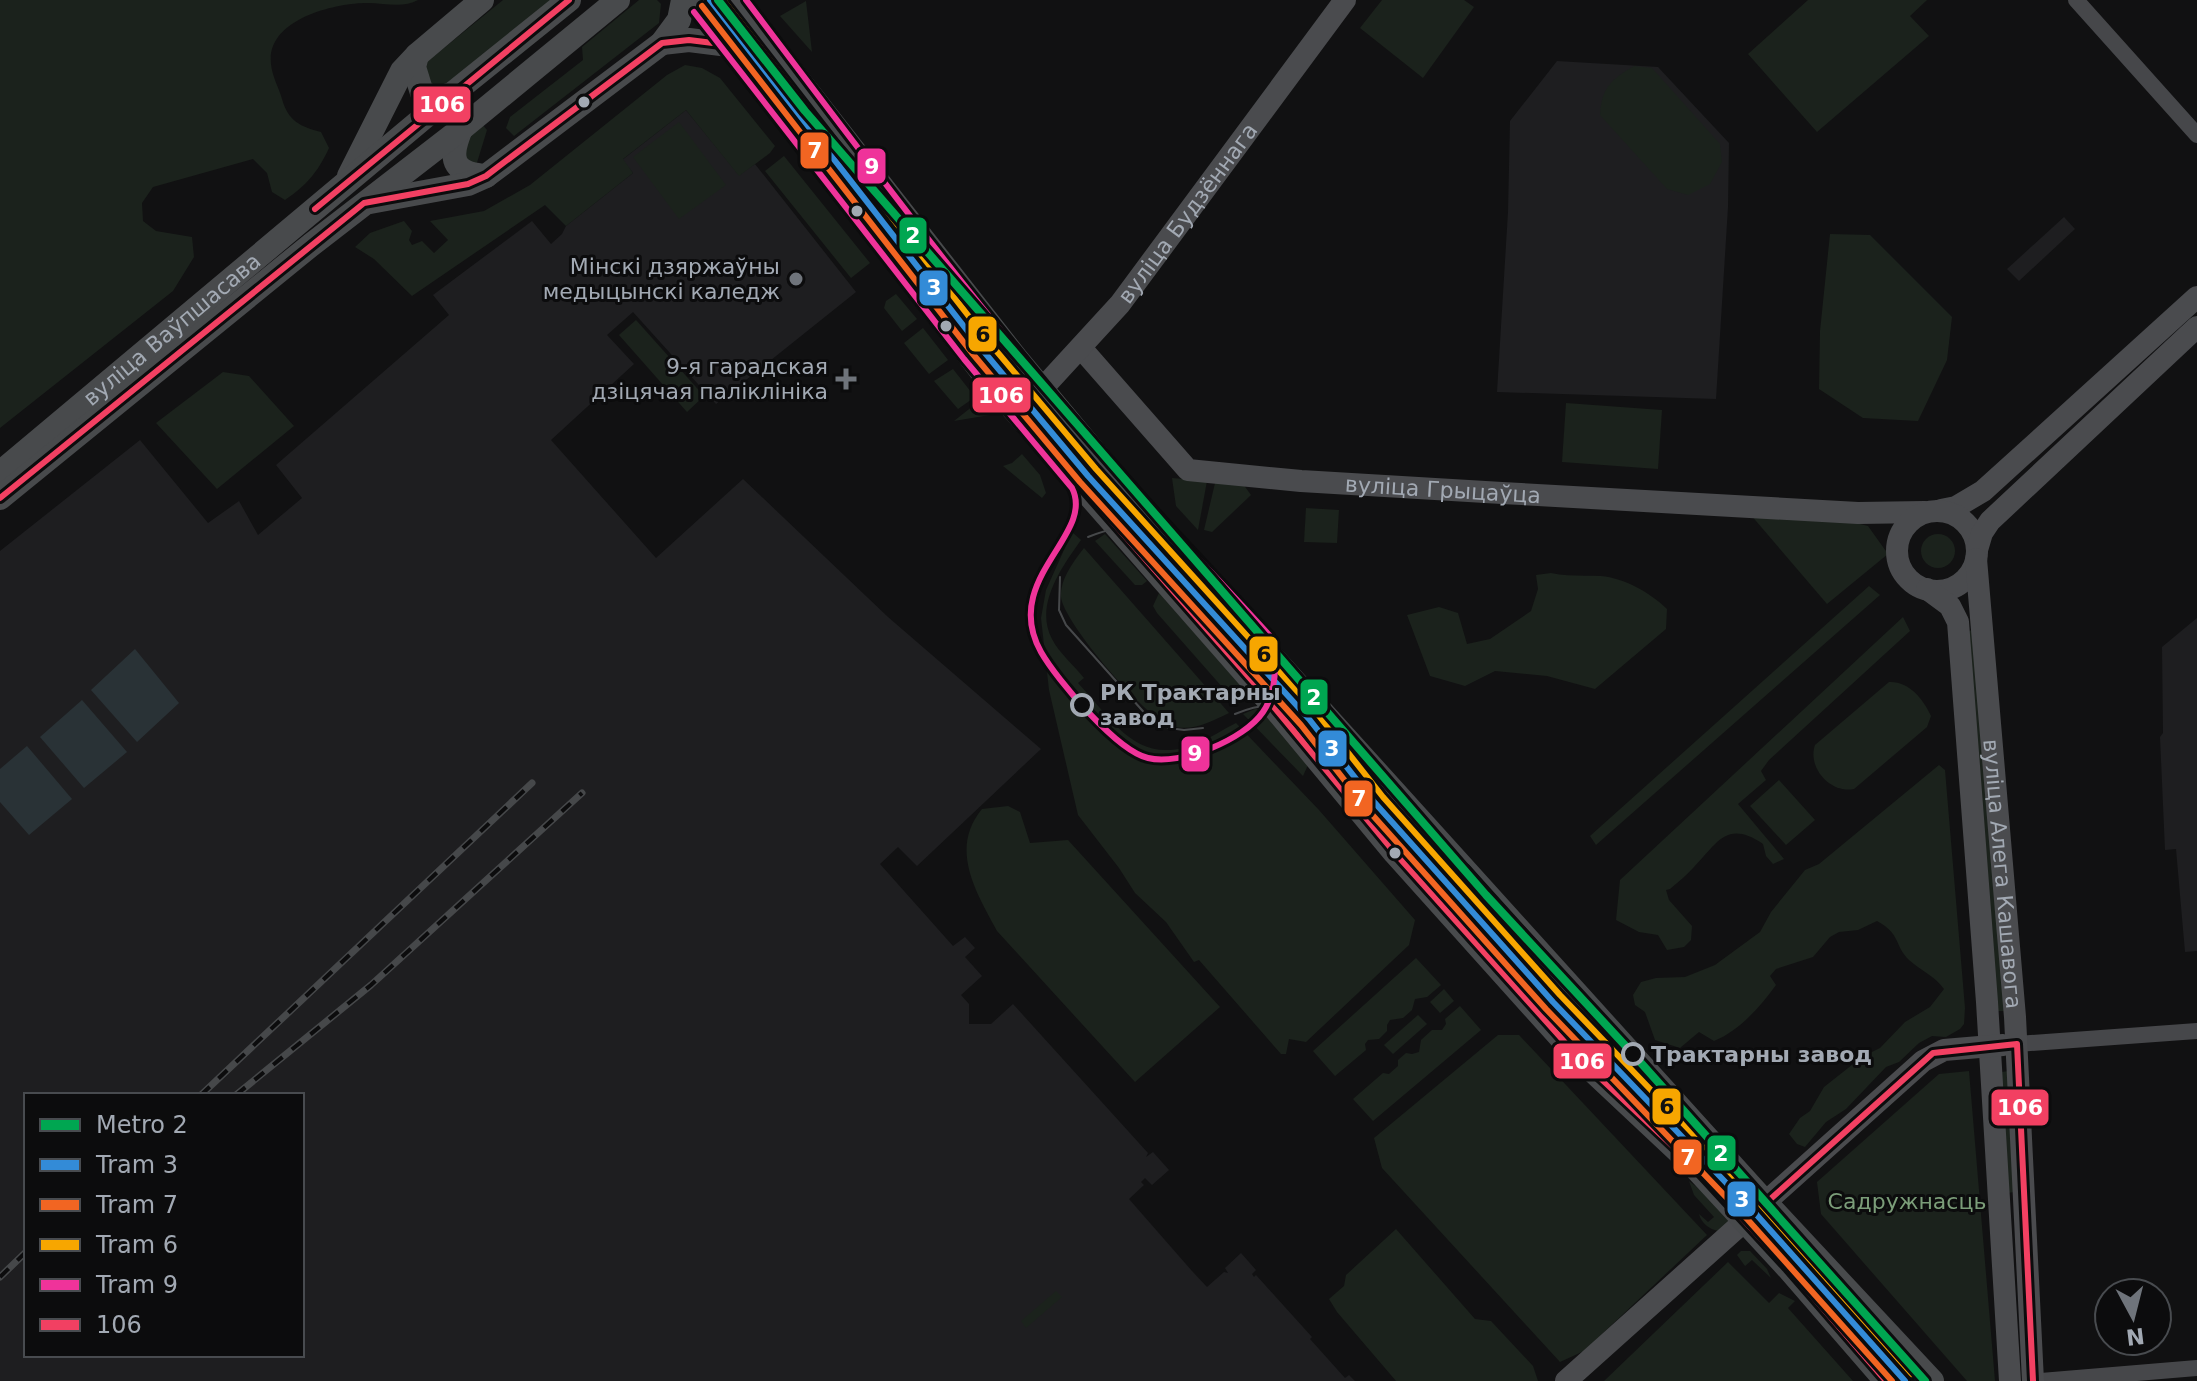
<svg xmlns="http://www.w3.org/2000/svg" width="2197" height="1381" font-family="'DejaVu Sans',sans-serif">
  <rect width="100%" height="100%" fill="#111112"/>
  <g fill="#1e1e20" fill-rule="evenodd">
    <polygon points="1557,61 1658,67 1729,143 1728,207 1716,399 1497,392 1508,212 1510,121"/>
    <path d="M686,110L739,175L755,164L856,292L716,404L633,312L607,335L634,364L551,440L656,558L743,479L888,617L1041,749L917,866L898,847L880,864L953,946L965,937L975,948L965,957L982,976L961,995L969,1004V1024H991L1013,1004L1148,1153L1146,1157L1153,1152L1169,1170L1152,1185L1145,1178L1141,1182L1144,1185L1129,1199L1192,1271L1207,1287L1224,1272L1228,1273L1225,1268L1241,1253L1256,1270L1252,1274L1254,1277L1256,1275L1312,1337L1310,1339L1345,1378L1349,1375L1355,1381H0V551L140,440L208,523L239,501L258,535L302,498L276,465L449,315L433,295L532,221L551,244L562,234L566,226L633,173L622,160ZM26,1095H302V1355H26Z"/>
    <polygon points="2064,217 2075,229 2019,281 2007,269"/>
    <polygon points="2197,618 2197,951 2185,952 2176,849 2165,850 2160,737 2163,733 2162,647"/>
  </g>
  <g fill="#1b221c">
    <path d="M0,0H418C402,9 382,2 364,3C332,4 266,20 271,64C272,76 279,88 282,99C288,121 301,127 321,132L329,148C318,172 306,186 285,200L272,192L267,173L253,159L153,187L142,203L143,221L156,231L192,237L194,257L173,291L0,428Z"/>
    <polygon points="503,0 556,0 445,89 431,89 423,65"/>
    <polygon points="639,0 657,0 661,4 659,23 514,136 506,128 510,117 583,60 582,47"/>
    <polygon points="1382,0 1464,0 1474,7 1423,78 1360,28"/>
    <polygon points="1808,0 1927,0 1910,16 1929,36 1817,132 1748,54"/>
    <polygon points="806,1 812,52 780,16"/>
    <polygon points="685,65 702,68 720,78 775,146 770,153 739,176 686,110 623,159 633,173 566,226 545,205 412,296 374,259 355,247 370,233 404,221 412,231 409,240 412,245 422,241 434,253 448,240 430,221 484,211 530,185 667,75"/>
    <path d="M1634,66L1652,68L1720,144L1722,162L1710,184L1688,195L1667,189L1600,115C1601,88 1612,79 1634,66Z"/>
    <polygon points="679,122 726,185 679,219 633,157"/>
    <polygon points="482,124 487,130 476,166 464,161 463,139"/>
    <polygon points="784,156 870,263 851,278 765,171"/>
    <polygon points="1830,234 1870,235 1952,317 1947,360 1918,421 1863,418 1819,389 1820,331"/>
    <polygon points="896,294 917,319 902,331 884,308 886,301"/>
    <polygon points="636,320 704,396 687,412 619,335"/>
    <polygon points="923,328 948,360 929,374 904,343"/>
    <polygon points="953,369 975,397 958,409 934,381"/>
    <polygon points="223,372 249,376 294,426 217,489 156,423"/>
    <polygon points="978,402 990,415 954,421"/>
    <polygon points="1566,403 1662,410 1658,469 1562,462"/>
    <polygon points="1022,454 1040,475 1046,493 1042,498 1003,466 1012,463"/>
    <polygon points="1172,478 1207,481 1198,530 1176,506"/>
    <polygon points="1215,483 1243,484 1251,495 1212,532 1204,530"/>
    <polygon points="1306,508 1339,510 1337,543 1304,542"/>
    <polygon points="1750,514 1848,521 1868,526 1888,554 1827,604"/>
    <path d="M1072,532L1081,540C1062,567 1034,605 1052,639C1059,653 1074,665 1084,678L1078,683C1115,722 1137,768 1198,743C1211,738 1223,729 1236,723L1319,810L1415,920L1409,945L1306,1042L1289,1039L1286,1054H1281L1199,960L1194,962L1166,922L1135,893L1119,868L1078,815L1049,690L1041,618L1046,590Z"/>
    <circle cx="1938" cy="551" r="17"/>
    <polygon points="1105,534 1147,581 1142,585 1135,585 1095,541"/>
    <path d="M1084,548L1229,713C1210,722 1193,732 1171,726C1146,719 1063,622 1061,597C1060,579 1074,561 1084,548Z"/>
    <path d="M1551,573C1568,577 1583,575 1601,576C1624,578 1651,593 1667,609L1666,629L1595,689L1547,676L1495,671L1465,686L1430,676L1407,615L1439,607L1458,613L1467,644L1490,639L1531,611L1538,589L1536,575Z"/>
    <polygon points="1869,586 1880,595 1596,845 1590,836"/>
    <polygon points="1159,593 1247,692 1238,705 1157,613 1153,606"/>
    <path d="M1903,617L1910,631L1769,760L1761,771L1766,780L1738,804L1784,859L1773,864L1766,856L1763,844C1726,819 1717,844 1694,867C1687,875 1678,882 1670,889L1666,890L1669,900L1692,926L1691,940L1684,947L1667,950L1658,935L1639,932L1616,920L1620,880Z"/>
    <polygon points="1976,630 2005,1011 1995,1011 1967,631"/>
    <path d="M1889,682C1909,681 1923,699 1931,716L1927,727L1854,789C1831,794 1807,768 1815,745Z"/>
    <polygon points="1255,709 1261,709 1308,765 1303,776 1243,714"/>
    <path d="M1939,765L1945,770L1965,1008L1964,1024L1960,1029L1946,1037L1932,1036L1919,1043L1899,1062L1886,1067L1846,1109L1826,1122L1805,1147L1797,1144L1789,1134L1800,1118L1810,1111L1824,1087L1862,1057L1880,1048L1905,1022L1930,1007L1944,989C1935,976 1921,971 1909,960C1894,945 1901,934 1877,921L1858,930L1839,932L1830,937L1813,957L1776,969L1770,976L1776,985C1760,1007 1739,1031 1714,1041L1699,1032L1680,1048L1655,1040L1645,1012L1635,1005L1633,995L1641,982L1656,978L1685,977L1715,965L1760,932L1771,912L1805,870L1819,864Z"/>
    <polygon points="1779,780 1815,820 1786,845 1750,806"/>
    <path d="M1008,806L1020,812L1030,843L1068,840L1220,1007L1135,1082L997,931C976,892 949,849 982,809Z"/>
    <polygon points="1416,958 1441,985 1427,997 1415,999 1412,1010 1403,1018 1390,1020 1387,1025 1387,1031 1379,1039 1368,1040 1365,1044 1366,1050 1335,1076 1313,1051"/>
    <polygon points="1444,989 1454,1001 1440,1013 1430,1002"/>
    <polygon points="1460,1006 1481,1030 1373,1121 1353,1099 1383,1073 1389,1074 1398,1066 1398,1060 1406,1053 1412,1054 1419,1052 1421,1040 1432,1030 1442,1030 1446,1024 1445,1019"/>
    <polygon points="1418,1015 1427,1024 1393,1054 1384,1045"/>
    <polygon points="1498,1035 1519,1035 1707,1235 1584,1351 1560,1362 1382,1168 1374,1138"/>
    <polygon points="1969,1071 1995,1381 1967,1381 1821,1214 1817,1182 1939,1074"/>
    <polygon points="2009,1071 2015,1192 2007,1193 2001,1072"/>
    <path d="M1689,1181L1728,1212V1222L1719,1231C1710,1230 1701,1223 1699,1214L1708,1222L1714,1217L1694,1195Z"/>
    <polygon points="1396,1229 1475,1319 1491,1321 1533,1366 1538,1381 1396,1381 1337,1312 1329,1299 1344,1286 1346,1275"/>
    <polygon points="1741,1251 1750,1251 1767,1269 1771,1278 1752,1260 1745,1266 1737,1255"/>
    <polygon points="1728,1262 1769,1303 1779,1293 1795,1301 1788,1308 1853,1381 1604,1381"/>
    <polygon points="1056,1291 1062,1297 1026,1328 1021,1321"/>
  </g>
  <g fill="#293236">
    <polygon points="135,649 179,703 137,742 91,690"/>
    <polygon points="82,700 127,752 84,788 40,737"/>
    <polygon points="27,746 72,799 29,835 0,802 0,769"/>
  </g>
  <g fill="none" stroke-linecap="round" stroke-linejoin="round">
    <g stroke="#46474a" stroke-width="16">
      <polyline points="2076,0 2197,135"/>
      <polyline points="2017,1044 2197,1031"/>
      <polyline points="2041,1381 2197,1368"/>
    </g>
    <g stroke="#4a4b4e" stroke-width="22">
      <path id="s1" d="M1081,348L1188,470L1301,481L1502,493L1858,513L1925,512"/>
      <path id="s2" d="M1018,415L1120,304L1345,0"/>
      <polyline points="1941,510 1956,507 1983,491 2197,297"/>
      <circle cx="1937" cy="551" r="40"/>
      <polyline points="1977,550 1982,533 1990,521 2197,327"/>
      <path id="s3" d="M1976,559L2015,1017L2033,1381"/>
      <polyline points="1927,589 1950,606 1958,622 1987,1002 2010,1381"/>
      <polyline points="1566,1381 1923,1061 1944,1050 2003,1045"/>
    </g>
    <g stroke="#484a4c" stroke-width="24">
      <polyline points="695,0 988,380 1254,683 1395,853 1579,1058 1693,1165 1788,1268 1886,1381"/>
      <polyline points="736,0 1016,358 1181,556 1766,1203 1932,1381"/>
      <polyline points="662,43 689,40 729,45"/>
      <polyline points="417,55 414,67 422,93 437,98 452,94"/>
      <path d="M461,129C449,158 451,173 486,176"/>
      <polyline points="349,176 402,71 417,55 482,0"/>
      <polyline points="370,202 468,184 486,176 662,43 679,20 683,0"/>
      <path id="s4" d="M0,473L452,94L569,0"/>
      <polyline points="0,498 311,245 461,129 618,0"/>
    </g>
    <g stroke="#46484a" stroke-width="2">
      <path d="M1088,537C1108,529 1125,525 1145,529"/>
      <polyline points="1060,577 1059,610 1066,625 1149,718 1169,728 1184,730 1203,728"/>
      <path d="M1235,714C1267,701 1278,704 1309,719"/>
    </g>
    <g stroke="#46484a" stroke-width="7">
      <g id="rail">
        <polyline points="201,1095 532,783"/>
        <polyline points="236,1095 371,985 582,793"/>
        <polyline points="0,1277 26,1252"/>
      </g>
    </g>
    <use href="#rail" stroke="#0c0c0d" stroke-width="4" stroke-dasharray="12" stroke-linecap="butt"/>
    <g stroke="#0c0c0d" stroke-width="12">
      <g id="bus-1">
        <polyline points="315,209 569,0"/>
        <polyline points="0,498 364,203 468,184 486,176 662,43 689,40 729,45 988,380 1254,683 1395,853 1579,1058 1693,1165 1788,1268 1886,1381"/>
        <polyline points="1465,869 1766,1203 1933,1053 2017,1044 2033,1381"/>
      </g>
    </g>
    <use href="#bus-1" stroke="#f24062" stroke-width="6"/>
    <g stroke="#0c0c0d" stroke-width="12">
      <polyline id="tram-1" points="710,0 980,347 1088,476 1309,719 1375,803 1553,1002 1755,1213 1905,1381"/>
    </g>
    <g stroke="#0c0c0d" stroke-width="12">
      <polyline id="tram-2" points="702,6 972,353 1080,482 1301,725 1368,810 1546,1009 1748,1220 1892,1381"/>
    </g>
    <g stroke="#0c0c0d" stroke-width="12">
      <polyline id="tram-3" points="723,0 988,341 1096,469 1316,712 1383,797 1560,995 1762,1206 1912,1374"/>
    </g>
    <g stroke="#0c0c0d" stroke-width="12">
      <path id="tram-4" d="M694,12L964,359L1072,488C1096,535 1000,579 1041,652C1057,680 1117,751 1148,758C1180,766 1244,740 1263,712C1272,699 1275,682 1275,666C1276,655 1275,645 1270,636C1216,576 1159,519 1106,457C979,310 863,155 746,0"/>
    </g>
    <use href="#tram-1" stroke="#338bd7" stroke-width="6"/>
    <use href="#tram-2" stroke="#f26522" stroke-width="6"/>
    <use href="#tram-3" stroke="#f7a600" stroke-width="6"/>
    <use href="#tram-4" stroke="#ef339a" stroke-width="6"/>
    <g stroke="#0c0c0d" stroke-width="14">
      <polyline id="metro-1" points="718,0 805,111 1486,895 1633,1054 1925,1381"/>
    </g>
    <use href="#metro-1" stroke="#00a651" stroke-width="8"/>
  </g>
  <g fill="#a2a9b3" stroke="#0c0c0d" stroke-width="3">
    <circle cx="584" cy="102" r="7"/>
    <circle cx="857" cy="211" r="7"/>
    <circle cx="946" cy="326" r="7"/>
    <circle cx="1395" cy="853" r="7"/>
  </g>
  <g fill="#6f747b" stroke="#0c0c0d" stroke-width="3">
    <circle cx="796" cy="279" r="8"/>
    <path d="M842 367h8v8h8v8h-8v8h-8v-8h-8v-8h8z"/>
  </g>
  <g fill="#0c0c0d" stroke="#a2a9b3" stroke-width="4">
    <circle cx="1082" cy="705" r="10"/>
    <circle cx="1633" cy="1054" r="10"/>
  </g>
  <g text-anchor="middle" stroke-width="6" stroke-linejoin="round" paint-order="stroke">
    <g font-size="22" fill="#a2a9b3" stroke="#0c0c0d">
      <text dy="8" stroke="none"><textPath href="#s2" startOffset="264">вуліца Будзённага</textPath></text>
      <text dy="8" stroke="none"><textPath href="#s4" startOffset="224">вуліца Ваўпшасава</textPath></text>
      <text dy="8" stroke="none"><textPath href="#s1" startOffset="418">вуліца Грыцаўца</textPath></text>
      <text dy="8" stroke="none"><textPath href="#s3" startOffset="316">вуліца Алега Кашавога</textPath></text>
    </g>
    <g font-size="22" fill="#a2a9b3" stroke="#0c0c0d" text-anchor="end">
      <text x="780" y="274">Мінскі дзяржаўны<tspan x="780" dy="25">медыцынскі каледж</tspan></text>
      <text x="828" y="374">9-я гарадская<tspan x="828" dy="25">дзіцячая паліклініка</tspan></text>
    </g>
    <g font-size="22" font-weight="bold" fill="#a2a9b3" stroke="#0c0c0d" text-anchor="start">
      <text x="1100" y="700">РК Трактарны<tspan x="1100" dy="25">завод</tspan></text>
      <text x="1651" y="1062">Трактарны завод</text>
    </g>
    <g font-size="22" fill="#7b9d79" stroke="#0c0c0d">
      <text x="1907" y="1209">Садружнасць</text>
    </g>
  </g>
  <g stroke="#0c0c0d" stroke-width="3">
    <rect x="412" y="85" width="60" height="39" rx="8" fill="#f24062"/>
    <rect x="799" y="131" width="31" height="39" rx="8" fill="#f26522"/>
    <rect x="856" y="147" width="31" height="38" rx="8" fill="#ef339a"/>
    <rect x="898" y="216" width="30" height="39" rx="8" fill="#00a651"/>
    <rect x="918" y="269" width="31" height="38" rx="8" fill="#338bd7"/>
    <rect x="967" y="315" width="31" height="38" rx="8" fill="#f7a600"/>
    <rect x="971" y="376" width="61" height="38" rx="8" fill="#f24062"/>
    <rect x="1248" y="635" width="31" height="38" rx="8" fill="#f7a600"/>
    <rect x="1299" y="678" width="30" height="38" rx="8" fill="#00a651"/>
    <rect x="1317" y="729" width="31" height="39" rx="8" fill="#338bd7"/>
    <rect x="1180" y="735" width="31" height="38" rx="8" fill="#ef339a"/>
    <rect x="1343" y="779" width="31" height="39" rx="8" fill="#f26522"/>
    <rect x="1552" y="1042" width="61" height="38" rx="8" fill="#f24062"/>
    <rect x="1651" y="1087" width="31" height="39" rx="8" fill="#f7a600"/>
    <rect x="1990" y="1088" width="60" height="39" rx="8" fill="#f24062"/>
    <rect x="1706" y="1134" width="31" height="38" rx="8" fill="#00a651"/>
    <rect x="1672" y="1138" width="31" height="38" rx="8" fill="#f26522"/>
    <rect x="1726" y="1180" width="31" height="38" rx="8" fill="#338bd7"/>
  </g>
  <g font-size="22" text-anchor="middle" font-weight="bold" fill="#fff">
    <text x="442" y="112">106</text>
    <text x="815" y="158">7</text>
    <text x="872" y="174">9</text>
    <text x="913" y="243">2</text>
    <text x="934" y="295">3</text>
    <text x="1001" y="403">106</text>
    <text x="1314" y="705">2</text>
    <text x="1332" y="756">3</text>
    <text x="1195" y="761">9</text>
    <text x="1359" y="806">7</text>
    <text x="1582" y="1069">106</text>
    <text x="2020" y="1115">106</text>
    <text x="1721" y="1161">2</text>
    <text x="1688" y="1165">7</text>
    <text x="1742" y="1207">3</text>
  </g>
  <g font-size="22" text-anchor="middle" font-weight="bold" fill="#111">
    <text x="983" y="342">6</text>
    <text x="1264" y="662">6</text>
    <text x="1667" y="1114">6</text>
  </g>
  <rect x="24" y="1093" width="280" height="264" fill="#0c0c0d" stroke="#484b4f" stroke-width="2"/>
  <rect x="40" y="1119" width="40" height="12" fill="#00a651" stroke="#484b4f" stroke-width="2"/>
  <text x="96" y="1133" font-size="24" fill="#a2a9b3">Metro 2</text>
  <rect x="40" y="1159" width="40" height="12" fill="#338bd7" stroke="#484b4f" stroke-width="2"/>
  <text x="96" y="1173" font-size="24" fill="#a2a9b3">Tram 3</text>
  <rect x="40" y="1199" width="40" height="12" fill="#f26522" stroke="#484b4f" stroke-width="2"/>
  <text x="96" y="1213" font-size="24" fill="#a2a9b3">Tram 7</text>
  <rect x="40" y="1239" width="40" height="12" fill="#f7a600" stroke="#484b4f" stroke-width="2"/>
  <text x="96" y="1253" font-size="24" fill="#a2a9b3">Tram 6</text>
  <rect x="40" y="1279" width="40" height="12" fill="#ef339a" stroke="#484b4f" stroke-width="2"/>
  <text x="96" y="1293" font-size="24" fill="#a2a9b3">Tram 9</text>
  <rect x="40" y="1319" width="40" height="12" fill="#f24062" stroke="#484b4f" stroke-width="2"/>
  <text x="96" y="1333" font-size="24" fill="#a2a9b3">106</text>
  <g transform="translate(2133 1317) rotate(173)"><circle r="38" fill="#0c0c0d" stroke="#484b4f" stroke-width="2"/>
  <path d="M0-6L14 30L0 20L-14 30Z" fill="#6f747b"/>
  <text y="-12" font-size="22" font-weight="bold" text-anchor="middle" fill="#a2a9b3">N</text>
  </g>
</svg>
